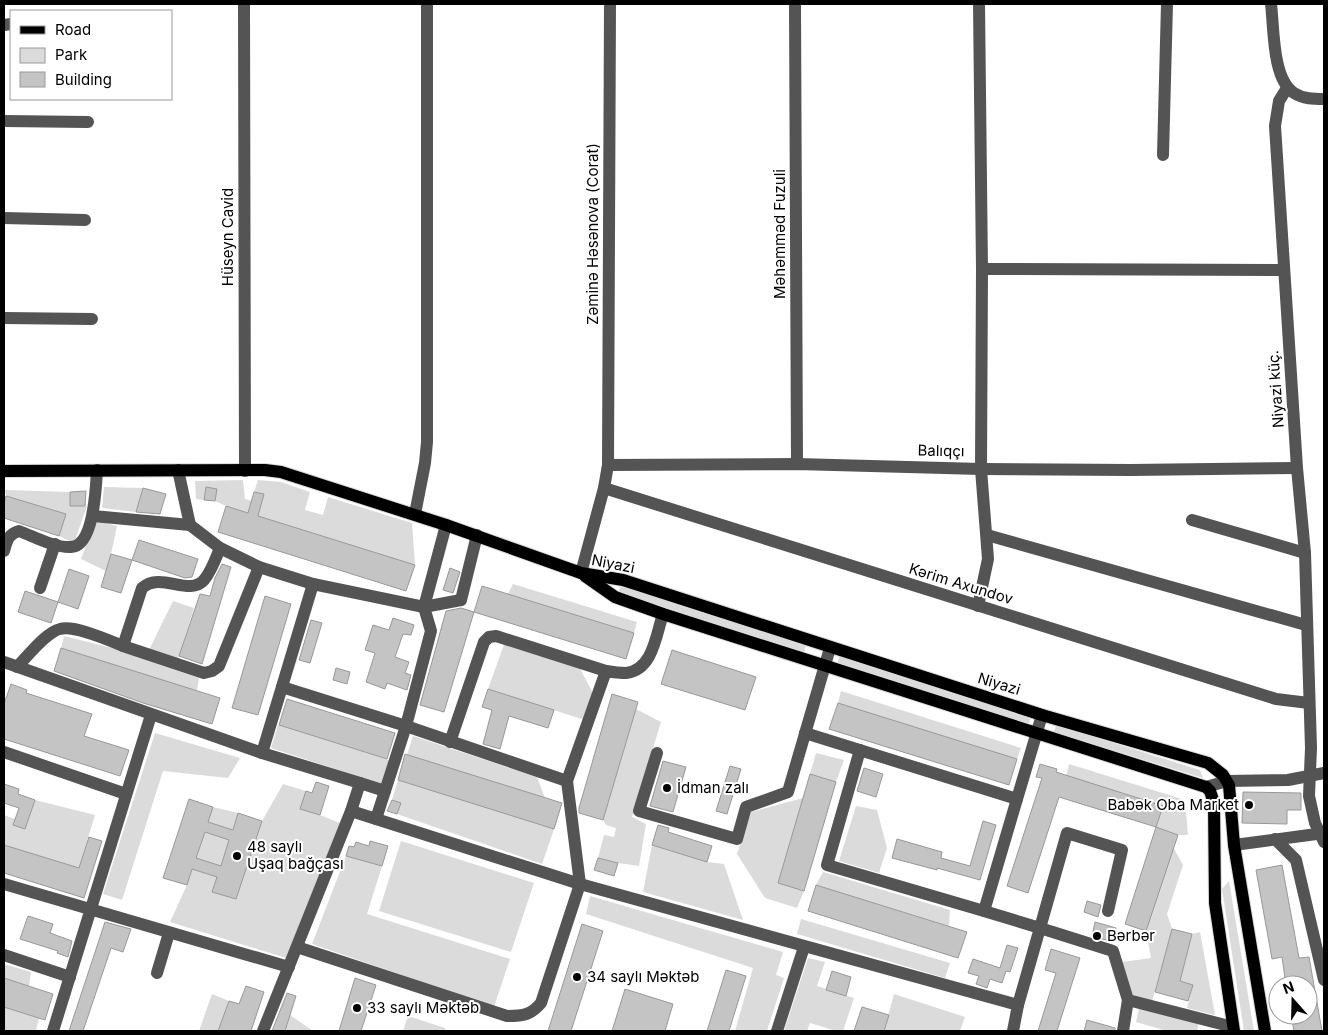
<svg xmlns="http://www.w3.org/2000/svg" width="1328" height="1035" font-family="Inter,sans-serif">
  <rect width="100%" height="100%" fill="#fff"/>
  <g fill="#dbdbdb">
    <polygon points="243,480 245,499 261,504 264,495 254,492 258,480 281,482 310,492 305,510 323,515 328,497 412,523 415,565 226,506 215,501 216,489 206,487 204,500 196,499 195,481"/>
    <polygon points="104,487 143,488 136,512 102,508"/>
    <polygon points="5,490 70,492 70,506 87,506 74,543 59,536 66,514 6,496"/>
    <polygon points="95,520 117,526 111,554 106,571 81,559"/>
    <polygon points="513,584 637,622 634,633 508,594"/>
    <polygon points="621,586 806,645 804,653 618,592"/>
    <polygon points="173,601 194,608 177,662 149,650"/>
    <polygon points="64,636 112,648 199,678 197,691 61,648"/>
    <polygon points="506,639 576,661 596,699 588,721 488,689"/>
    <polygon points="840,655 1031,716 1029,724 837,664"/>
    <polygon points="841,691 1021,748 1017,759 838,703"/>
    <polygon points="636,709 661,722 632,817 646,824 639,866 618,863 598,858 604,835 614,837 616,828 606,825 603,820"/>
    <polygon points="278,725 389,760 381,784 271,748"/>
    <polygon points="1056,725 1200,770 1203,778 1054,732"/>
    <polygon points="155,733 240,758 228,778 163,771 122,900 103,894"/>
    <polygon points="413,736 537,777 545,798 407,755"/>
    <polygon points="816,753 844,760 836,782 810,774"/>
    <polygon points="1069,764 1185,800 1188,835 1178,835 1156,827 1163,806 1066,776"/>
    <polygon points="398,780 554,829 542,864 397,814 401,803 392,800"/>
    <polygon points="283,784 306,791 320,815 340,823 286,958 170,922 187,885 192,869 217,877 213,892 236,899 262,821"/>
    <polygon points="803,798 778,883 804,891 797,908 765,898 737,854 751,812"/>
    <polygon points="35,800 95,815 79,868 4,845 4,815 15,819 13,825 25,829"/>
    <polygon points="856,806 877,810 887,848 879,873 839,861"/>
    <polygon points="213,807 238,813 233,830 208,822"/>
    <polygon points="205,832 229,840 221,866 196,858"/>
    <polygon points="401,841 534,883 511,952 379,911"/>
    <polygon points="652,845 707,862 724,864 743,920 643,892"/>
    <polygon points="1173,847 1183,865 1167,914 1172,929 1152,1001 1133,997 1122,962 1151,958 1146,931"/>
    <polygon points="346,856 382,866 367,914 510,959 494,1007 312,944"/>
    <polygon points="823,872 950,910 949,926 816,885"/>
    <polygon points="1229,881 1254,1031 1244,1031 1222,889"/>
    <polygon points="590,896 783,952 776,975 784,978 767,1031 735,1031 753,968 586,914"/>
    <polygon points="801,919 950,963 945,978 797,934"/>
    <polygon points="1200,932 1215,1015 1187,1008 1193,985 1180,981 1192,934"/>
    <polygon points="808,958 825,962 817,986 854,998 843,1031 836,1031 810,1023 807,1031 784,1031"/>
    <polygon points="4,964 31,972 29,986 4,978"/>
    <polygon points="212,994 229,1001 218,1031 199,1031"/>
    <polygon points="894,994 965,1017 960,1031 907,1031 902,1030 902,1031 884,1031"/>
    <polygon points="1140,1003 1200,1018 1197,1031 1167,1031 1136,1022"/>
    <polygon points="4,1007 39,1018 36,1031 4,1031"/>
    <polygon points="290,1015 313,1031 285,1031"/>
    <polygon points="408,1016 445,1028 445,1031 403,1031"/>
  </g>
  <g fill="#c4c4c4" stroke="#989898" fill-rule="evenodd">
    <polygon points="206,487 217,489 215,501 204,500"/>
    <polygon points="143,488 166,494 160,514 136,512"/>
    <polygon points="86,491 85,506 70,506 70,492"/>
    <polygon points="254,492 264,494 258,516 415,565 406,591 218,532 226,506 248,513"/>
    <polygon points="6,496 66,514 59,536 4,518 4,504"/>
    <polygon points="139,540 198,559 192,577 185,578 132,560"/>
    <polygon points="111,554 132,560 121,593 101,587"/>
    <polygon points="222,564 231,567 202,664 179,656 200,594 210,596 215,578"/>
    <polygon points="450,568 460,572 453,593 443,590"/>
    <polygon points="69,569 89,576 78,609 58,602"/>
    <polygon points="482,586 634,633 626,659 474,612"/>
    <polygon points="25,591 58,602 51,623 18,612"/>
    <polygon points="265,596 291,604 258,715 232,708"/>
    <polygon points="461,608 474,612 444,712 420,705 446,611"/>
    <polygon points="393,618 414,625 411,635 403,634 395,657 409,662 405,673 411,675 407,690 387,683 385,689 366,682 375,653 365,650 373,625 389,630"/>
    <polygon points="311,620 322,623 310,663 299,660"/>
    <polygon points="61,648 220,698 212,724 143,703 54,671"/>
    <polygon points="672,650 756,677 745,710 661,684"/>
    <polygon points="336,668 350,672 347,684 333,680"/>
    <polygon points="11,684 27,690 26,693 92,714 84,736 129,750 120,776 4,739 4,704"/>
    <polygon points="488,689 554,710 548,728 509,716 500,749 483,744 492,710 482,707"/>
    <polygon points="612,694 638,702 603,820 579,813 579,808"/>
    <polygon points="287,699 395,733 387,759 279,725"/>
    <polygon points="838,703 1017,759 1009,785 829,729"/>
    <polygon points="405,754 562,803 554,829 398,780"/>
    <polygon points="663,761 686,767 673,812 650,806"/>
    <polygon points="1040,764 1057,769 1056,772 1163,806 1156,827 1059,797 1028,893 1007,886 1042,778 1036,777"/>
    <polygon points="730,766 741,769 727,814 716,811"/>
    <polygon points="864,768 883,774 876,797 857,791"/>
    <polygon points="810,774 836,782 804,891 778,883"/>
    <polygon points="316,782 329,786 320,815 300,809 306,791 312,793"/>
    <polygon points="4,784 19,789 18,794 35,800 25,829 13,825 19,808 4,803"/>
    <polygon points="1243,792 1301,793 1301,810 1287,810 1287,824 1242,823"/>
    <path d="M189,799L213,807L208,822L233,830L238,813L262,821L236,899L212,892L217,877L192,869L187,885L163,878ZM205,832L229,840L221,866L196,858Z"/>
    <polygon points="392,800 401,803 397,814 387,811"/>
    <polygon points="983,821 996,825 980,880 937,868 937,870 892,858 897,839 942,852 941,858 970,866"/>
    <polygon points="658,825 669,828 668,832 712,846 707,862 652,845"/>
    <polygon points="1156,827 1178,835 1146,931 1125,924"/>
    <polygon points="89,837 102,841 84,898 4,873 4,845 79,868"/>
    <polygon points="370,841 388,846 382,866 346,856 349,846 354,847 356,842 369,846"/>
    <polygon points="598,858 618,863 614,876 594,870"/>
    <polygon points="1282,865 1299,958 1309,957 1322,1031 1294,1031 1291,1015 1308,1015 1308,985 1286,985 1282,957 1272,959 1256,870"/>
    <polygon points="816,885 967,932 958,958 808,911"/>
    <polygon points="1087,901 1101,905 1098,917 1084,912"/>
    <polygon points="28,916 53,924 50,933 72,941 68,957 57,953 58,951 20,939"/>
    <polygon points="105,922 131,929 123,952 111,948 83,1031 69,1031"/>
    <polygon points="1095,922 1116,928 1113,942 1092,936"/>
    <polygon points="582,924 603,931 571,1031 548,1031"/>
    <polygon points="1172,929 1192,934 1180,981 1193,985 1188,1001 1155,992"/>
    <polygon points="1007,945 1018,948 1010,972 1006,971 1002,983 990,979 987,988 976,984 979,976 968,973 973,959 1000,968"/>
    <polygon points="1051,949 1080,958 1057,1031 1038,1031 1056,973 1045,970"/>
    <polygon points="726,970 746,976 729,1031 707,1031"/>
    <polygon points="832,971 851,977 846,996 826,990"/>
    <polygon points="4,978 53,994 45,1020 4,1007"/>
    <polygon points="355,978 376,985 361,1031 339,1031"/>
    <polygon points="246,986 264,992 251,1031 218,1031 229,1001 239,1004"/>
    <polygon points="625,989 673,1004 665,1031 612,1031"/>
    <polygon points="287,993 296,996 285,1031 272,1031"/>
    <polygon points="862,1007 889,1015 884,1031 854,1031"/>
    <polygon points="1087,1020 1115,1028 1115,1031 1084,1031"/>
  </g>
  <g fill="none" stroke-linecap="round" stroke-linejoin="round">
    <g stroke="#dbdbdb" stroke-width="14">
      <g id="major">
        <polyline points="4,471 265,470 281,472 446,525 581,573 623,580 1042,715 1208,763 1223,775 1229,785 1234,845 1265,1031"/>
        <polyline points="585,576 615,597 663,614 1206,787 1210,791 1214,803 1215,903 1234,1031"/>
      </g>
    </g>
    <g stroke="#545454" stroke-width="12">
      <polyline points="244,4 245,471"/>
      <polyline points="795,4 797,464"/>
      <path d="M1271,4C1274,27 1272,79 1294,93C1303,99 1314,99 1324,99"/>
      <polyline points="4,25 11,24"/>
      <polyline points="1287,88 1279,101 1275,126 1297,468 1305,553 1311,748 1309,796 1315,823 1324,842"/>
      <polyline points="4,121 88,122"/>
      <polyline points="1163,155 1167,4"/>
      <polyline points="4,218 85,220"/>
      <polyline points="982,269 1284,270"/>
      <polyline points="4,318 92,319"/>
      <polyline points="608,465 610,4"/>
      <polyline points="178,470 190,525"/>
      <polyline points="604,488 1276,699 1309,703"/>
      <polyline points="415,514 425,463 427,442 427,4"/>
      <polyline points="93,516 190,525 220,548 259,567 313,584 424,607 446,525"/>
      <polyline points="1192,520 1305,553"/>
      <polyline points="987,535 1306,625"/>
      <path d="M4,551C7,541 8,534 19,531C35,537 55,548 71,547C94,546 96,487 97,470"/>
      <polyline points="581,573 604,488 608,465 797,464 981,469 1131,470 1297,468"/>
      <polyline points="40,588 55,544"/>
      <polyline points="978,606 988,559 981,469 982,269 979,4"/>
      <polyline points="123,646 204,673 212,671 219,666 259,567"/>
      <polyline points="4,662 262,753 360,783 351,811 263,1031"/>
      <path d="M17,667C27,657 46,632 60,629C75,625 108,640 123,646L142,588C161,571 189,597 204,580C211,572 216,558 220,548"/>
      <polyline points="282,687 406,726 431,631 424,607 461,600 477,535"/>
      <polyline points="805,733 1017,799 1042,715"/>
      <polyline points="450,742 484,642 489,637 496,636 606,671"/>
      <polyline points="860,750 827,865 984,911 1017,799"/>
      <polyline points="4,752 126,794"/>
      <polyline points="262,753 313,584"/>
      <polyline points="657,753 639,811 737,839 746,807 788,792 830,648"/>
      <path d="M360,783L385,791L406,726L567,781L606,671C612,672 619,673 626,673C653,670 656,635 663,614"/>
      <polyline points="1206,787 1227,781 1288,780 1324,773"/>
      <polyline points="351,811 580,884 1018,1005 1013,1031"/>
      <polyline points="376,819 385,791"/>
      <polyline points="1275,839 1296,860 1324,980"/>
      <polyline points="1234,845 1324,833"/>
      <polyline points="4,884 289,967"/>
      <polyline points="984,911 1040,928 1018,1005"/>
      <polyline points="1108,911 1122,850 1067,833 1040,928 1113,951 1128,1000 1233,1027"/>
      <path d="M297,947L507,1016C523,1016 531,1015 541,1003L580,884L567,781"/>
      <polyline points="4,955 70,977"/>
      <polyline points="157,973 169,933"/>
      <polyline points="53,1031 151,715"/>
      <polyline points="777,1031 804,947"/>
      <polyline points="1123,1031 1128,1000"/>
    </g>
    <use href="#major" stroke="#000" stroke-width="12"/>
  </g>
  <g fill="#000" stroke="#fff" stroke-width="2">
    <circle cx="667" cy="788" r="5"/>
    <circle cx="1249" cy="805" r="5"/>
    <circle cx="237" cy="856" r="5"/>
    <circle cx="1097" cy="936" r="5"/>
    <circle cx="577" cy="977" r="5"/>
    <circle cx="357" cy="1008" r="5"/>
  </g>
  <g text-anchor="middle" stroke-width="4" stroke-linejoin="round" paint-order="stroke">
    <g font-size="15" fill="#000" stroke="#fff">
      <text transform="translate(593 234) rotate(-90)" y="5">Zəminə Həsənova (Corat)</text>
      <text transform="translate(780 234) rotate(-90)" y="5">Məhəmməd Fuzuli</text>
      <text transform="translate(228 237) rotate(-90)" y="5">Hüseyn Cavid</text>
      <text transform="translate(1276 389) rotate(-94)" y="5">Niyazi küç.</text>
      <text transform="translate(941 451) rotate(1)" y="5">Balıqçı</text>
      <text transform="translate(613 564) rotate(11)" y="5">Niyazi</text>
      <text transform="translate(961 584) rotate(17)" y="5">Kərim Axundov</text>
      <text transform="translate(999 684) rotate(17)" y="5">Niyazi</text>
    </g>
    <g font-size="15" fill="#000" stroke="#fff" text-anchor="start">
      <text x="677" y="793">İdman zalı</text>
      <text x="1239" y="810" text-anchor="end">Babək Oba Market</text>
      <text x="247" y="852">48 saylı<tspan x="247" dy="17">Uşaq bağçası</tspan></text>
      <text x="1107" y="941">Bərbər</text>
      <text x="587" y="982">34 saylı Məktəb</text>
      <text x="367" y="1013">33 saylı Məktəb</text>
    </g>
  </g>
  <rect width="1328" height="1035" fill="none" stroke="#000000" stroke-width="10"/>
  <rect x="10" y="10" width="162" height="90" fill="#ffffff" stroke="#999999"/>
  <rect x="20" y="26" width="25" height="8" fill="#000000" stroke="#999999"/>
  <text x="55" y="35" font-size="15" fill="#000000">Road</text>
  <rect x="20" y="48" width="25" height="15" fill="#dbdbdb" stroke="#999999"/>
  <text x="55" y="60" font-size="15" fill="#000000">Park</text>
  <rect x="20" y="72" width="25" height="15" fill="#c4c4c4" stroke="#999999"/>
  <text x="55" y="85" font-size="15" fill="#000000">Building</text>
  <g transform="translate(1293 1000) rotate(340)"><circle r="24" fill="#ffffff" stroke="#999999"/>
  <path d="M0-4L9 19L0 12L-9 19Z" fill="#000000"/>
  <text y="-8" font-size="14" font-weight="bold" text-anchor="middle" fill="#000000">N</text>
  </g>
</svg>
